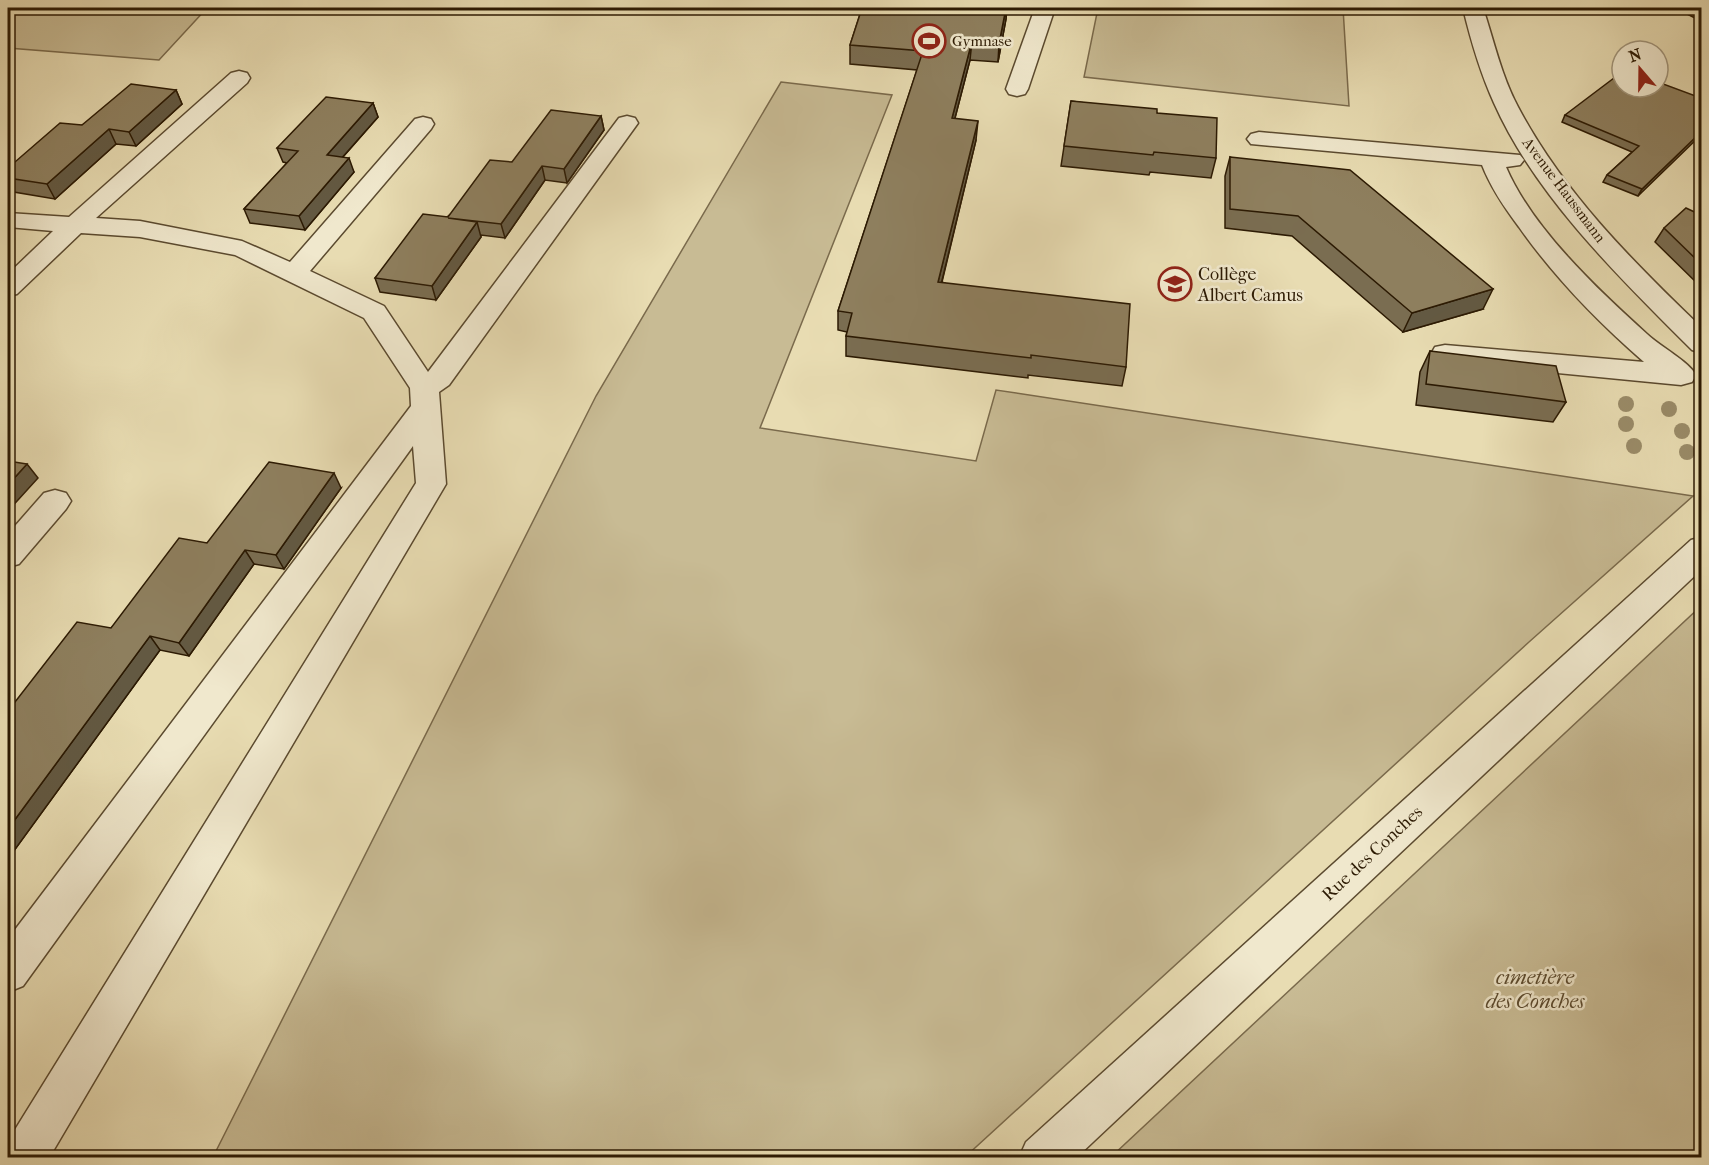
<svg xmlns="http://www.w3.org/2000/svg" width="1709" height="1165" font-family="'IM FELL French Canon',serif">
  <rect width="100%" height="100%" fill="#e8dcb2"/>
  <filter id="stains"><feTurbulence type="fractalNoise" baseFrequency=".00333" numOctaves="4"/><feColorMatrix values="0 0 0 0 .2 0 0 0 0 .09 0 0 0 0 .02 0 0 0 .5 -.17"/></filter>
  <radialGradient id="worn" r=".72"><stop offset=".6" stop-color="#630" stop-opacity="0"/><stop offset="1" stop-color="#630" stop-opacity=".3"/></radialGradient>
  <g fill="#c8bb94" stroke="#7a6a4c" stroke-width="1.5">
    <polygon points="8,8 207,8 159,60 8,48"/>
    <polygon points="1098,8 1343,8 1349,106 1084,77"/>
    <polygon points="781,82 892,95 760,428 976,461 996,390 1693,496 1529,642 965,1157 213,1157 596,396"/>
    <polygon points="1701,606 1701,1157 1111,1157"/>
  </g>
  <g fill="none" stroke-linecap="round" stroke-linejoin="round">
    <g stroke="#5b4a2f" stroke-width="3">
      <g id="minor">
        <polygon points="1035,8 1055,8 1028,89 1025,94 1017,96 1009,94 1006,89"/>
        <path d="M1463,8H1483C1494,41 1501,75 1518,107C1563,192 1632,261 1702,328V353L1692,350C1621,279 1535,196 1494,103C1480,72 1471,41 1463,8Z"/>
        <polygon points="239,71 247,73 250,78 247,83 96,218 140,221 242,241 290,262 415,119 423,117 431,119 434,124 431,129 310,271 384,306 428,372 619,118 627,116 635,118 638,123 449,385 439,392 446,484 49,1158 8,1158 8,1141 416,483 413,446 23,986 8,992 8,939 411,406 410,388 364,318 235,255 140,237 81,233 17,294 8,296 8,274 53,231 8,227 8,213 69,217 231,73"/>
        <path d="M1259,132L1520,155L1524,160L1520,165L1506,167C1532,228 1598,290 1647,334C1661,347 1688,361 1696,375L1692,382L1681,385L1435,361L1431,354L1435,347L1445,345L1644,362C1597,321 1555,278 1519,227C1504,207 1491,188 1482,165L1251,144L1247,139L1251,134Z"/>
        <polygon points="55,490 66,493 71,501 66,509 19,564 8,567 8,534 44,493"/>
        <polygon points="1702,537 1702,569 1076,1158 1019,1158 1026,1142 1691,540"/>
      </g>
    </g>
    <use href="#minor" fill="#f0e8cd" fill-rule="evenodd"/>
  </g>
  <g fill="#9a8c69">
    <circle cx="1626" cy="404" r="8"/>
    <circle cx="1669" cy="409" r="8"/>
    <circle cx="1626" cy="424" r="8"/>
    <circle cx="1682" cy="431" r="8"/>
    <circle cx="1634" cy="446" r="8"/>
    <circle cx="1687" cy="452" r="8"/>
  </g>
  <g fill="#7a6d51" stroke="#2c1a03" stroke-width="1.5">
    <polygon points="862,8 1007,8 1006,19 998,62 970,60 955,118 976,140 942,282 1126,367 1122,386 1028,375 1028,378 846,356 846,336 847,332 838,330 838,311 917,70 850,64 850,45"/>
    <polygon points="1675,8 1701,8 1701,21"/>
    <polygon points="176,90 182,104 136,146 116,144 55,199 8,191 8,168 82,125"/>
    <polygon points="1701,98 1638,196 1603,182 1607,175 1632,152 1562,122 1565,115"/>
    <polygon points="1071,101 1157,113 1216,158 1211,178 1150,172 1149,175 1061,166"/>
    <polygon points="373,103 378,117 343,157 354,172 305,230 250,223 244,209 287,163 283,162 277,148"/>
    <polygon points="601,116 604,130 567,183 545,180 505,238 481,235 481,237 436,300 380,292 375,278 512,162"/>
    <polygon points="1230,157 1483,309 1403,332 1292,236 1225,228 1225,176"/>
    <polygon points="1701,215 1701,287 1655,242 1664,228"/>
    <polygon points="1430,351 1566,402 1553,422 1416,405 1420,372"/>
    <polygon points="341,488 284,569 254,564 189,656 160,650 8,859 8,711 111,628 207,543"/>
  </g>
  <g fill="#635942" stroke="#2c1a03" stroke-width="1.5">
    <polygon points="1006,8 1006,19 998,62 999,44"/>
    <polygon points="972,41 970,60 950,137 952,118"/>
    <polygon points="176,90 182,104 136,146 129,132"/>
    <polygon points="373,103 378,117 332,169 327,155"/>
    <polygon points="601,116 604,130 567,183 564,169"/>
    <polygon points="978,121 976,140 937,301 938,282"/>
    <polygon points="109,129 116,144 55,199 47,184"/>
    <polygon points="1701,132 1701,135 1638,196 1642,189"/>
    <polygon points="349,158 354,172 305,230 299,216"/>
    <polygon points="542,166 545,180 505,238 501,224"/>
    <polygon points="477,222 481,237 436,300 432,286"/>
    <polygon points="1493,289 1483,309 1403,332 1412,313"/>
    <polygon points="27,464 38,478 8,511 8,485"/>
    <polygon points="334,473 341,488 284,569 276,555"/>
    <polygon points="245,550 254,564 189,656 179,643"/>
    <polygon points="150,636 160,650 8,859 8,829"/>
  </g>
  <g fill="#8e7f5e" stroke="#2c1a03" stroke-width="1.5">
    <polygon points="862,8 1006,8 999,44 972,41 952,118 978,121 938,282 1130,304 1126,367 1031,355 1031,358 846,336 852,313 838,311 923,51 850,45"/>
    <polygon points="1693,8 1701,8 1701,12"/>
    <polygon points="1622,72 1622,87 1658,87 1658,82 1701,98 1701,132 1642,189 1607,175 1639,146 1565,115"/>
    <polygon points="131,84 176,90 129,132 109,129 47,184 8,178 8,168 60,123 82,125"/>
    <polygon points="326,97 373,103 327,155 349,158 299,216 244,209 298,151 277,148"/>
    <polygon points="1071,101 1157,109 1157,113 1217,118 1216,158 1154,152 1153,155 1064,146"/>
    <polygon points="551,110 601,116 564,169 542,166 501,224 448,218 477,222 432,286 375,278 423,214 448,217 490,160 512,162"/>
    <polygon points="1230,157 1350,170 1493,289 1412,313 1298,216 1230,209"/>
    <polygon points="1686,208 1701,215 1701,264 1664,228"/>
    <polygon points="1430,351 1556,366 1566,402 1426,384"/>
    <polygon points="8,461 27,464 8,485"/>
    <polygon points="269,462 334,473 276,555 245,550 179,643 150,636 8,829 8,711 77,622 111,628 179,538 207,543"/>
  </g>
  <defs>
    <g id="stadium-ring" transform="scale(1.725)"><circle r="9.5" fill="#f0e8cd" stroke="#8f2418" stroke-width="1.5"/><path d="M0-5a6.5 5 0 1 0 0 10a6.5 5 0 1 0 0-10ZM-3.5-1.8h7v3.6h-7Z" fill="#8f2418"/></g>
    <g id="school-ring" transform="scale(1.725)"><circle r="9.5" fill="#f0e8cd" stroke="#8f2418" stroke-width="1.5"/><path d="M0-5L7-2L0 1L-7-2ZM-4 1L0 2.5L4 1V4Q0 6-4 4Z" fill="#8f2418"/></g>
  </defs>
  <g fill-rule="evenodd">
    <use href="#stadium-ring" x="929" y="41"/>
    <use href="#school-ring" x="1175" y="284"/>
  </g>
  <g text-anchor="middle" stroke-width="5" stroke-linejoin="round" paint-order="stroke">
    <g font-size="15" fill="#2c1a03" stroke="#f0e8cd" text-anchor="start">
      <text x="952" y="46">Gymnase</text>
    </g>
    <g font-size="15" fill="#2c1a03" stroke="#f0e8cd">
      <text transform="translate(1564 190) rotate(53)" y="5">Avenue Haussmann</text>
    </g>
    <g font-size="18" fill="#2c1a03" stroke="#f0e8cd" text-anchor="start">
      <text x="1198" y="280">Collège<tspan x="1198" dy="21">Albert Camus</tspan></text>
    </g>
    <g font-size="18" fill="#2c1a03" stroke="#f0e8cd">
      <text transform="translate(1372 853) rotate(-43)" y="6">Rue des Conches</text>
    </g>
    <g font-size="21" font-style="italic" fill="#5b4a2e" stroke="#f0e8cd">
      <text x="1535" y="984">cimetière<tspan x="1535" dy="24">des Conches</tspan></text>
    </g>
  </g>
  <rect width="1709" height="1165" fill="none" stroke="#e8dcb2" stroke-width="30"/>
  <rect x="9" y="9" width="1691" height="1147" fill="none" stroke="#2c1a03" stroke-width="3"/>
  <rect x="15" y="15" width="1679" height="1135" fill="none" stroke="#2c1a03" stroke-width="1.5"/>
  <g transform="translate(1640 69) rotate(340)"><circle r="28" fill="#f0e8cd" stroke="#a2967c" stroke-width="1.5"/>
  <path d="M0-4.5L10 22L0 15L-10 22Z" fill="#8f2418"/>
  <text y="-9" font-size="16" font-weight="bold" text-anchor="middle" fill="#2c1a03">N</text>
  </g>
  <rect width="100%" height="100%" filter="url(#stains)"/>
  <rect width="100%" height="100%" fill="url(#worn)"/>
</svg>
